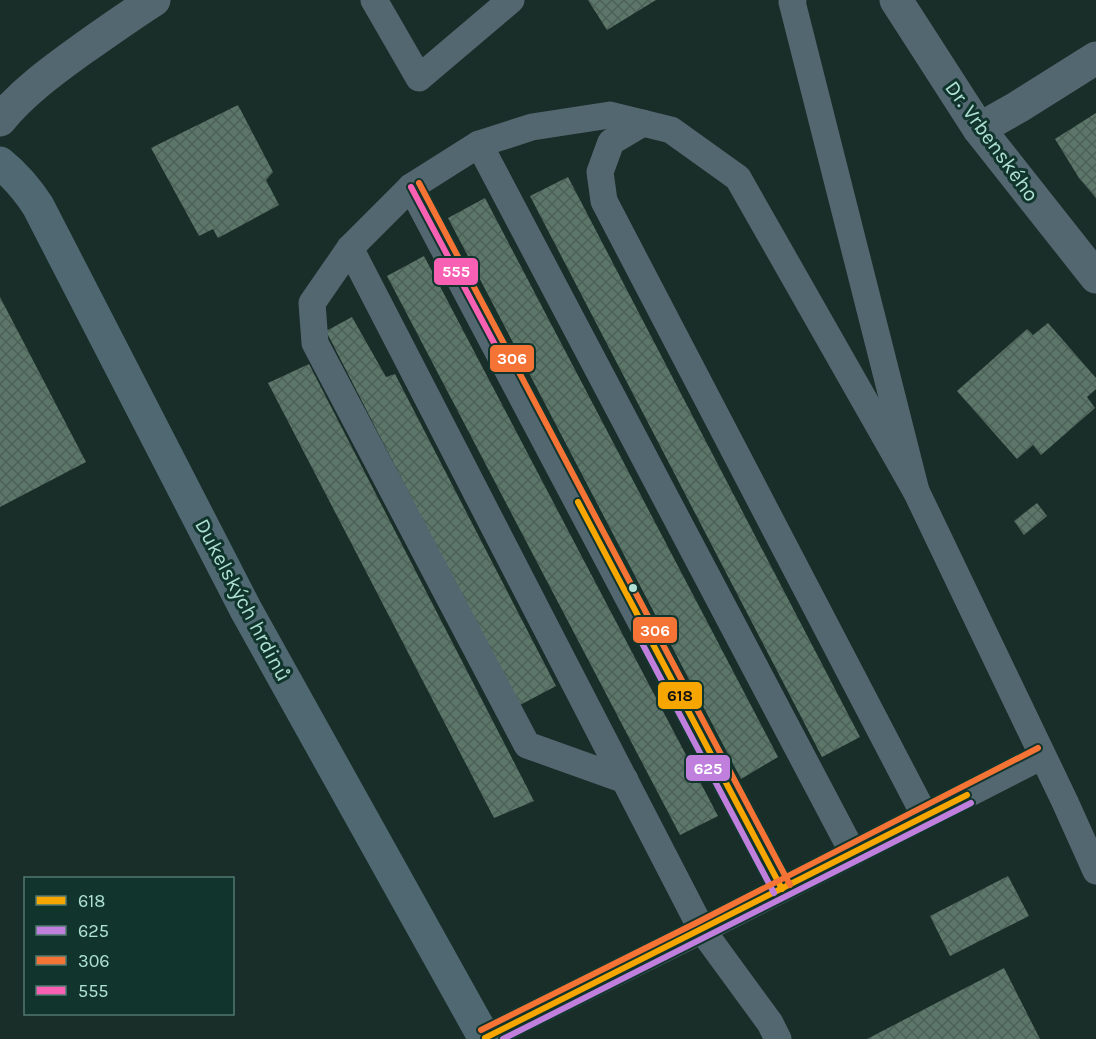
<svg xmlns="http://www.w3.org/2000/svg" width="1096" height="1039" font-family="Karla,sans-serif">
  <defs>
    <pattern id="building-cross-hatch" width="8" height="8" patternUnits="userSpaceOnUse" patternTransform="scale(1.5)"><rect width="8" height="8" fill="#5d766a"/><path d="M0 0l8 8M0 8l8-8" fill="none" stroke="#4b6057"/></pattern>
  </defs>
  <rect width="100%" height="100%" fill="#192d29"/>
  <g fill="url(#building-cross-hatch)">
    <polygon points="588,0 656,0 607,30"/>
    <polygon points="238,105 273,172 266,180 279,205 218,238 213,229 199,236 151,148"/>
    <polygon points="1096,113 1096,198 1079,178 1055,139"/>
    <polygon points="568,177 860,737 822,757 530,196"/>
    <polygon points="485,198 778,757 741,779 448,218"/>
    <polygon points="424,256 718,816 680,835 387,276"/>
    <polygon points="0,297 86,462 0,507"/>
    <polygon points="352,317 386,377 395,374 556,686 518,706 326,331"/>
    <polygon points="1048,323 1096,378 1096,389 1087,397 1095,408 1041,455 1033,445 1017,459 957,391 1027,329 1033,335"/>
    <polygon points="309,364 534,801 494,818 268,383"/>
    <polygon points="1037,503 1047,516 1024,535 1014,521"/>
    <polygon points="1008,876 1029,916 950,956 930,916"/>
    <polygon points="1004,968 1040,1039 867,1039 944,999"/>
  </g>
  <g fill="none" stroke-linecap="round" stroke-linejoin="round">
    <g stroke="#536770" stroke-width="27">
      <polyline points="374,0 419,78 511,0"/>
      <polyline points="793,0 792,2 916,491 1065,802 1096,871"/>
      <polyline points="643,123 611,142 600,172 604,201 925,816"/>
      <polyline points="479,144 853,853"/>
      <polyline points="411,187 782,889"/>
      <polyline points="350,248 702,930 770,1023 778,1039"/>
      <polyline points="625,780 527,745 315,343 312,303 350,248 411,187 479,144 532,127 610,115 671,130 738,178 916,491"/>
      <polyline points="485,1038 702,930 1042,756"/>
    </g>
    <g stroke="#536770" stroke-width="33">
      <polyline points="896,0 979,129 1096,277"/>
      <polyline points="979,129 1018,107 1096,58"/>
    </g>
    <path stroke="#536770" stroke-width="33" d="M0,120C23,92 52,71 81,50C105,33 129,16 154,0"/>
    <path stroke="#4f6872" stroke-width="33" d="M0,163C16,176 27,189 38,206L246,610L485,1039"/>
    <g stroke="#11352d" stroke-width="10">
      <g id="bus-1">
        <polyline points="578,502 782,889"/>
        <polyline points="485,1038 967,795"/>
      </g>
    </g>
    <g stroke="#11352d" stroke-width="10">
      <g id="bus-2">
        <polyline points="642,643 774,893"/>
        <polyline points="503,1039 971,803"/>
      </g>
    </g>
    <g stroke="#11352d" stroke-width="10">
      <g id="bus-3">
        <polyline points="419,183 790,885"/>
        <polyline points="481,1030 698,922 1038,748"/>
      </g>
    </g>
    <g stroke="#11352d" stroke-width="10">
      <polyline id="bus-4" points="411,187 501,356"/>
    </g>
    <use href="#bus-1" stroke="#f7a600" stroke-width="6"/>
    <use href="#bus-2" stroke="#c07fdc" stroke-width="6"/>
    <use href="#bus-3" stroke="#f57335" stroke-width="6"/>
    <use href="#bus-4" stroke="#f860b3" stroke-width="6"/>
  </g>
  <circle fill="#afe1d4" stroke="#11352d" stroke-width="2" cx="633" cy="588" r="5"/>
  <g text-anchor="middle" stroke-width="6" stroke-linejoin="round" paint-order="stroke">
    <g font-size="21" fill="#afe1d4" stroke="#11352d">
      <text transform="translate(992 141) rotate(54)" y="7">Dr. Vrbenského</text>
      <text transform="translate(243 600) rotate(62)" y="7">Dukelských hrdinů</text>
    </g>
  </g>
  <g stroke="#11352d" stroke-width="2">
    <rect x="433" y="257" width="46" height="29" rx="6" fill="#f860b3"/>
    <rect x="489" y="344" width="46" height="29" rx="6" fill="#f57335"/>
    <rect x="632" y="616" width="46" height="28" rx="6" fill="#f57335"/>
    <rect x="657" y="681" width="46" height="29" rx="6" fill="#f7a600"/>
    <rect x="685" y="754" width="46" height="28" rx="6" fill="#c07fdc"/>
  </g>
  <g font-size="16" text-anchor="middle" font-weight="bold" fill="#fff">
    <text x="456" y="277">555</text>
    <text x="512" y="364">306</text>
    <text x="655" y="636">306</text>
    <text x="708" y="774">625</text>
  </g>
  <g font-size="16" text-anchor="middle" font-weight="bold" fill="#111">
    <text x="680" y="701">618</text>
  </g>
  <rect x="24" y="877" width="210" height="138" fill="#11352d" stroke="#507a70" stroke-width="1.5"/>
  <rect x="36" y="896" width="30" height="9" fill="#f7a600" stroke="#507a70" stroke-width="1.5"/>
  <text x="78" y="907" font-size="18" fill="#afe1d4">618</text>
  <rect x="36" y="926" width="30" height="9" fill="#c07fdc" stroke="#507a70" stroke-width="1.5"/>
  <text x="78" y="937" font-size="18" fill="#afe1d4">625</text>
  <rect x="36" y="956" width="30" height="9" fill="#f57335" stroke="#507a70" stroke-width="1.5"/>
  <text x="78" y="967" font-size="18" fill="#afe1d4">306</text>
  <rect x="36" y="986" width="30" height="9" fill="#f860b3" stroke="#507a70" stroke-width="1.5"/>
  <text x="78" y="997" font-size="18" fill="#afe1d4">555</text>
</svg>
